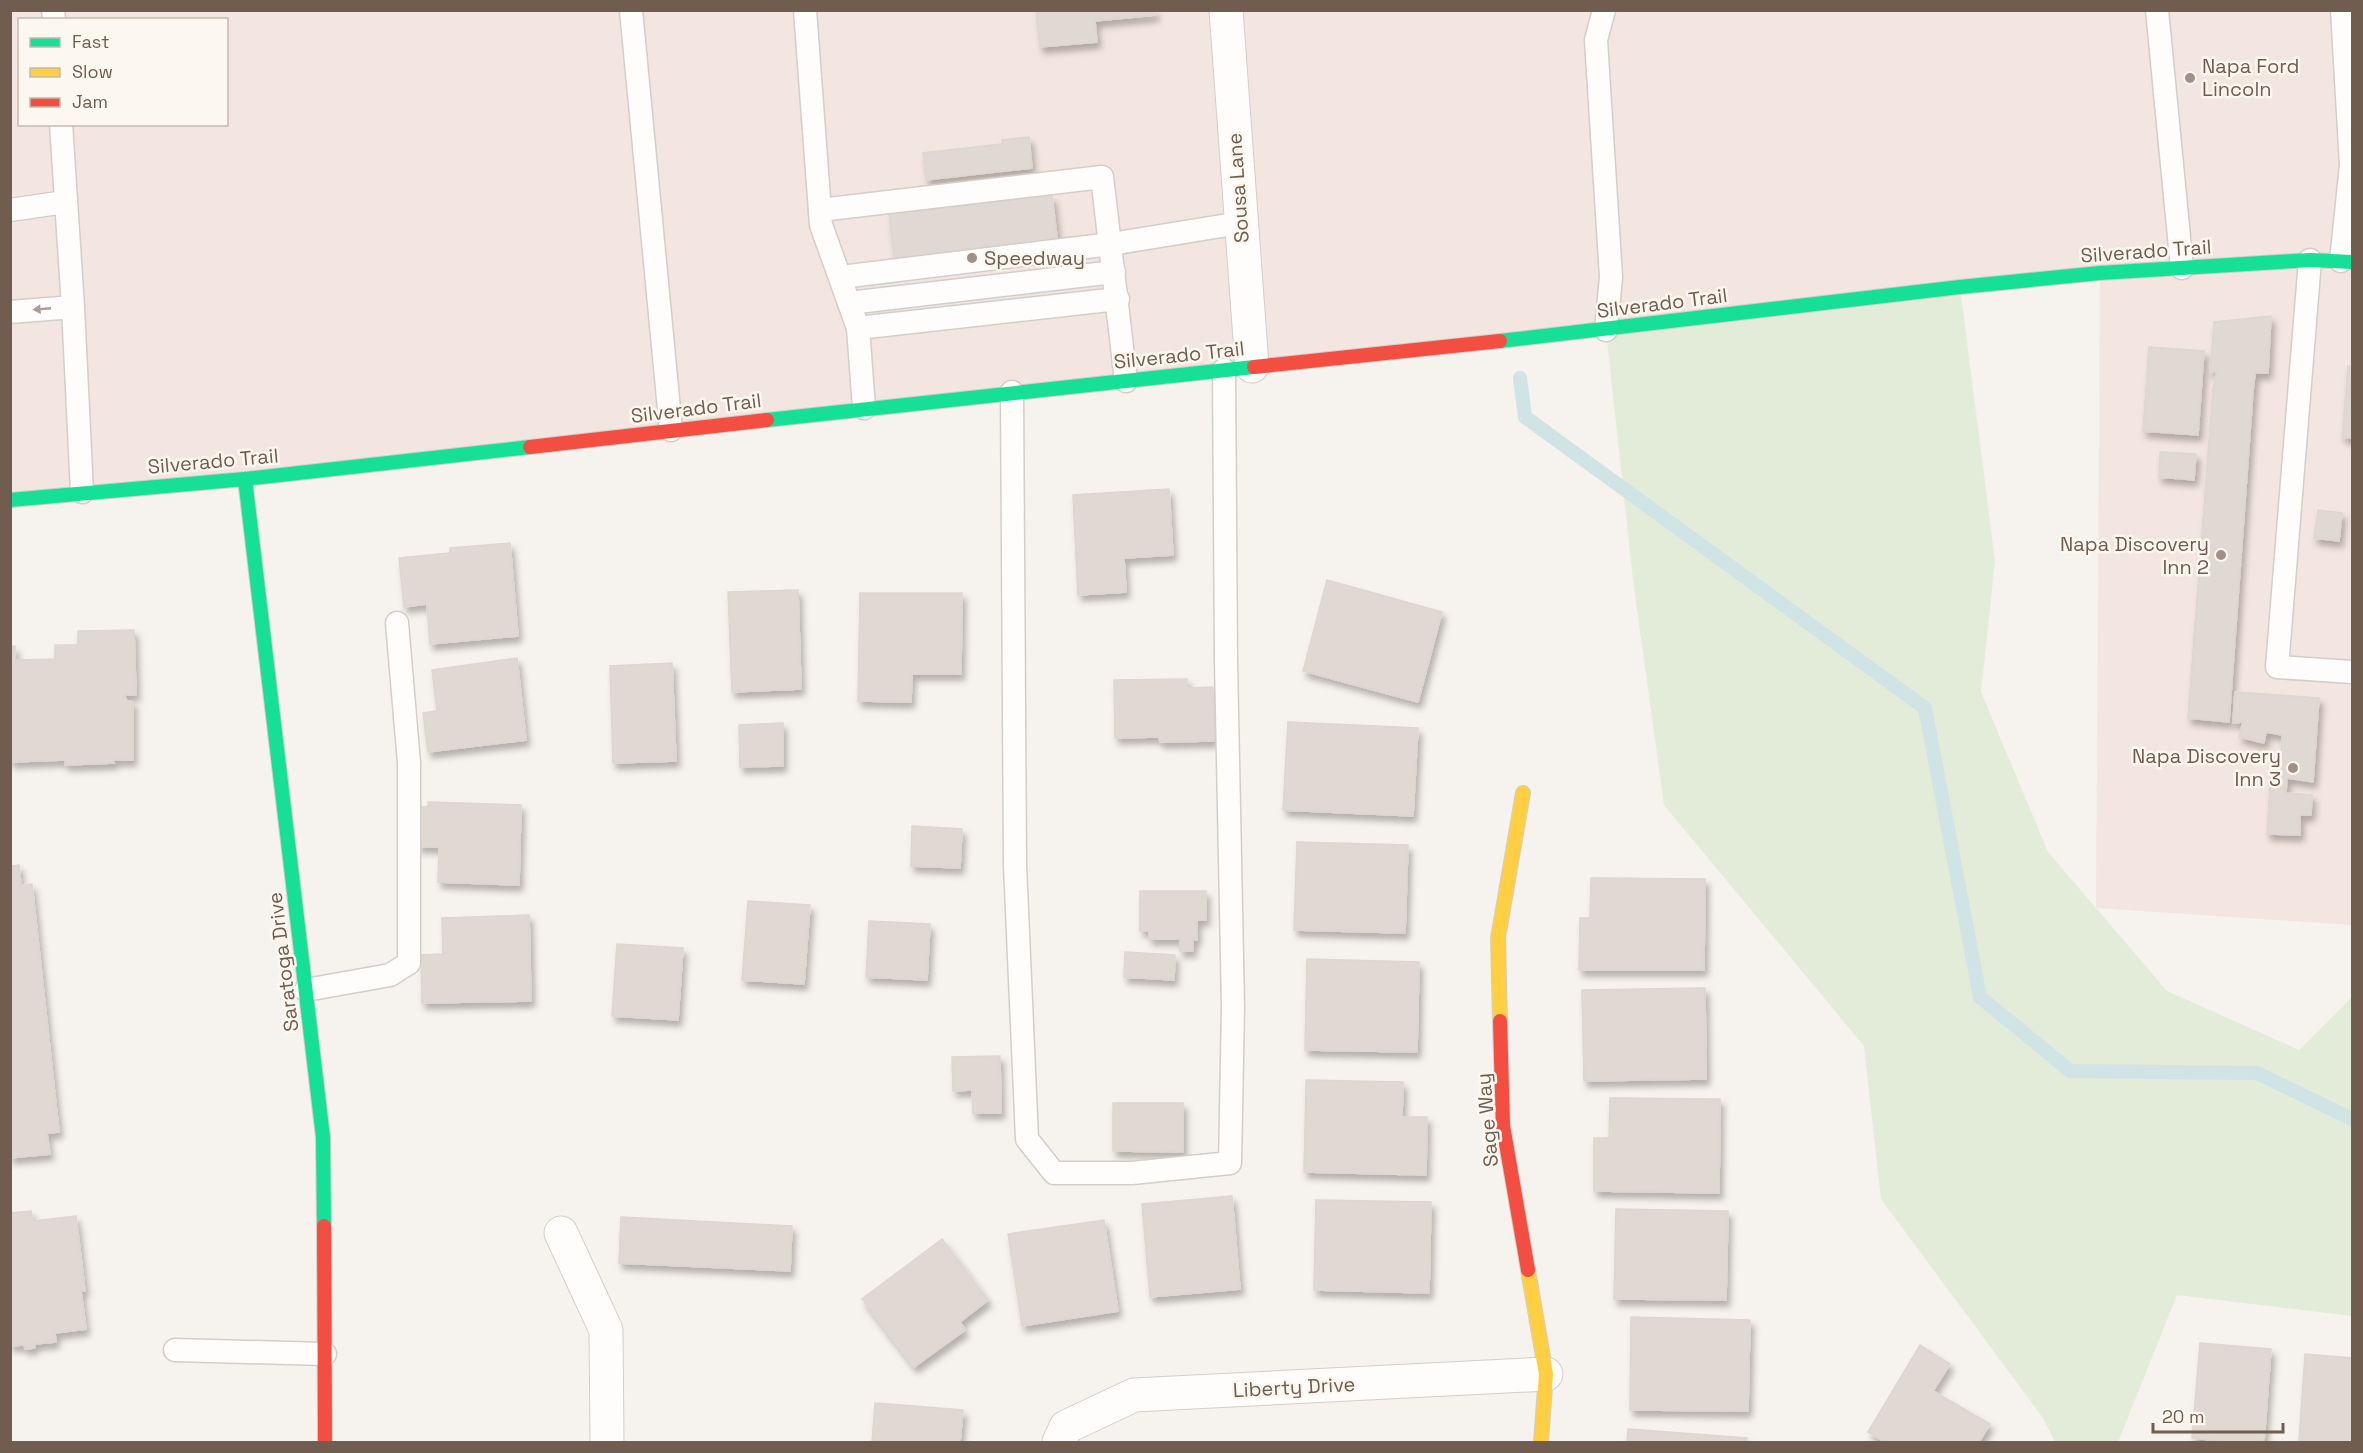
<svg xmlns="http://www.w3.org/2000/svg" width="2363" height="1453" font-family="'Space Grotesk',sans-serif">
  <defs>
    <filter id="shadow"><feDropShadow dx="3.5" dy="6" stdDeviation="3" flood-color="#0004"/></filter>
  </defs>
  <rect width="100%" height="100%" fill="#f6f2ed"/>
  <path fill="#f3e5df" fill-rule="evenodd" d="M10,11H2352V925L2096,908L2100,273L11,500ZM20,20H226V124H20Z"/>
  <polygon fill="#e3ebd9" points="1960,287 1995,561 1981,692 2048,852 2167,991 2299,1050 2352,997 2352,1316 2177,1295 2118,1442 2055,1442 2043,1418 1881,1199 1864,1046 1664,805 1633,580 1606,330"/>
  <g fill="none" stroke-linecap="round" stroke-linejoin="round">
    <polyline stroke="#d0e3e5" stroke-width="14" points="1520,378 1525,417 1925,708 1980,997 2070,1071 2257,1073 2352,1119"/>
  </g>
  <g fill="#dfd8d3" stroke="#ded6d0" stroke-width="1.5" filter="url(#shadow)">
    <polygon points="1036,10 1155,10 1155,15 1095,21 1097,42 1040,47"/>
    <polygon points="1029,137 1032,168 926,180 923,153 1002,144 1002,140"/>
    <polygon points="1052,196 1058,245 895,263 889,214"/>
    <polygon points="2271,316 2268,373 2255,373 2253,392 2229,722 2188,718 2213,389 2217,371 2210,372 2214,322"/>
    <polygon points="2149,347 2204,351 2198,435 2143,431"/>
    <polygon points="2348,366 2352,366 2352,438 2342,437"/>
    <polygon points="2160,452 2196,454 2194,480 2159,477"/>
    <polygon points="1169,489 1173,555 1124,558 1126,592 1078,595 1073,495"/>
    <polygon points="2318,510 2342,513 2339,541 2314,538"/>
    <polygon points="510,543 518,636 430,644 427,604 404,607 399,558 450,553 450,548"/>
    <polygon points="1327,580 1442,612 1418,702 1303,671"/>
    <polygon points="798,590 801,689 732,692 728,592"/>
    <polygon points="860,593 962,593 961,674 912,674 911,702 858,701"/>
    <polygon points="134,630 136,695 124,695 127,701 133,702 133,760 112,760 114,763 65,765 66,760 10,762 10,647 15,646 15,660 55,659 55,645 78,645 78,631"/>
    <polygon points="517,658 526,740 428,752 423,713 437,711 432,670"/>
    <polygon points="672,663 676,761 613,763 610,666"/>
    <polygon points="1187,679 1187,688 1213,687 1214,741 1160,742 1159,737 1115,738 1114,680"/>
    <polygon points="2235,692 2319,698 2313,782 2287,778 2286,793 2312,795 2311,815 2300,815 2300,835 2267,834 2272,757 2281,756 2282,735 2266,732 2264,743 2239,737 2243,722 2233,723"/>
    <polygon points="1288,722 1418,728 1413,816 1283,810"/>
    <polygon points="783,723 783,766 740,767 739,725"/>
    <polygon points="428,802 521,805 519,885 438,882 439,847 418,847 418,807 428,807"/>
    <polygon points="912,826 962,829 960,868 911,866"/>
    <polygon points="1297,842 1408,845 1405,933 1294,930"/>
    <polygon points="19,865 21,885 32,884 59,1132 47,1133 50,1154 10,1158 10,866"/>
    <polygon points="1591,878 1705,879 1704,970 1579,970 1580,918 1590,918"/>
    <polygon points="1140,891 1206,891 1206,920 1197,920 1197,940 1193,939 1193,951 1180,951 1180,939 1149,939 1149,931 1140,931"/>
    <polygon points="748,901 810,905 804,984 742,980"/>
    <polygon points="529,915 531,1001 422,1003 421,955 443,954 442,918"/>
    <polygon points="869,921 930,924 927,980 866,977"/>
    <polygon points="617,944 683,948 678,1020 612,1016"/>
    <polygon points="1125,952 1175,955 1174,980 1124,977"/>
    <polygon points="1307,959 1419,962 1417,1052 1305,1050"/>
    <polygon points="1705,988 1706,1079 1584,1081 1582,990"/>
    <polygon points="1000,1056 1001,1113 973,1113 972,1090 953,1091 952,1057"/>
    <polygon points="1306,1080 1403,1082 1402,1117 1427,1117 1426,1175 1304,1172"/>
    <polygon points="1610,1098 1720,1099 1719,1193 1594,1191 1594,1138 1609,1138"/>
    <polygon points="1113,1103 1183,1103 1183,1152 1113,1151"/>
    <polygon points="1232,1196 1240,1289 1150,1297 1142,1204"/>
    <polygon points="1316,1200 1431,1202 1429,1293 1314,1290"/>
    <polygon points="1616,1209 1728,1211 1726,1300 1614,1299"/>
    <polygon points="31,1211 33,1221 76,1216 85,1291 81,1291 86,1329 55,1333 56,1342 34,1344 35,1348 25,1349 24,1345 10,1346 10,1213"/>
    <polygon points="621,1217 792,1226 790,1271 619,1263"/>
    <polygon points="1104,1220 1118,1311 1022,1326 1008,1234"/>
    <polygon points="942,1239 988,1300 960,1322 965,1330 914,1367 862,1299"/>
    <polygon points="1631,1317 1750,1320 1748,1411 1630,1410"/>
    <polygon points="2200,1343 2271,1349 2264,1442 2224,1442 2224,1441 2192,1438"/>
    <polygon points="1920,1345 1950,1364 1933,1391 1990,1424 1979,1442 1885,1442 1868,1432"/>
    <polygon points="2305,1354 2352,1358 2352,1442 2299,1442"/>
    <polygon points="875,1403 963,1410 960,1442 872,1442"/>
    <polygon points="1628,1429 1747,1438 1746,1442 1627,1442"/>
  </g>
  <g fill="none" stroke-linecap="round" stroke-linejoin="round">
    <g stroke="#d3cec8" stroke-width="25">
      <g id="lane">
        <polyline points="53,10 54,20"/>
        <polyline points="631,10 671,430"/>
        <polyline points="805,10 821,225 858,328"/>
        <polyline points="1604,10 1596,40 1611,277 1606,330"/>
        <polyline points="2157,10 2182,268"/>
        <polyline points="61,124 73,307 82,492"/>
        <polyline points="10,210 65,202"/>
        <polyline points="820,210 1102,177 1126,381"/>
        <polyline points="2310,260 2277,667 2352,672"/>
        <polyline points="2341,261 2351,165 2342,10"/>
        <polyline points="841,277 1111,244 1240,223"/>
        <polyline points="849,303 1114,272"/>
        <polyline points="10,312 73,307"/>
        <polyline points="1012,392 1015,865 1027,1139 1054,1173 1132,1173 1230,1163 1233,1007 1226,661 1224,370"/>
        <polyline points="864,408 858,328 1118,299"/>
        <polyline points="306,990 390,975 409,963 409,763 397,623"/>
        <polyline points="175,1350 325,1354"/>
      </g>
    </g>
    <g stroke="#d3cec8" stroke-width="35">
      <g id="street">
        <polyline points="1226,10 1252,366"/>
        <polyline points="561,1233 606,1330 607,1442"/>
        <polyline points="1059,1442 1066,1427 1134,1395 1546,1374"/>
      </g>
    </g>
    <g stroke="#d4cec8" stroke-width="16">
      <g id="fast">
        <polyline points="1500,341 1960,287 2100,273 2310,260 2352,262"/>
        <polyline points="767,420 1254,367"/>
        <polyline points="245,479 323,1137 324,1226"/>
        <polyline points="10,500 245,479 530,447"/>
      </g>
    </g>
    <g stroke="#d4cec8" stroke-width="16">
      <g id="slow">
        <polyline points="1500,1021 1498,938 1523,793"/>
        <polyline points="1528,1270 1546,1374 1541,1442"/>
      </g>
    </g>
    <g stroke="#d4cec8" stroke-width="16">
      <g id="jam">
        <polyline points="1254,367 1500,341"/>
        <polyline points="530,447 767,420"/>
        <polyline points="1500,1021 1503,1126 1528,1270"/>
        <polyline points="324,1226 325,1442"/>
      </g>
    </g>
    <use href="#lane" stroke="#fefdfc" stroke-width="22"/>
    <use href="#street" stroke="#fefdfc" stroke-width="33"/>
    <use href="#fast" stroke="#16e098" stroke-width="14"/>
    <use href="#slow" stroke="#ffcf43" stroke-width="14"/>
    <use href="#jam" stroke="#f24e42" stroke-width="14"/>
  </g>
  <defs><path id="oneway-solid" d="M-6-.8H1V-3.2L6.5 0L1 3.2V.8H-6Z" transform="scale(1.5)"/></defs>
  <use fill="#a99c95" href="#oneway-solid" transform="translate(42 309) rotate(175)"/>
  <g fill="#a09087" stroke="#fdf8ef" stroke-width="2">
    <circle cx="2190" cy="78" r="6"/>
    <circle cx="972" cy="258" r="6"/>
    <circle cx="2221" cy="555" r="6"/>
    <circle cx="2293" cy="768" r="6"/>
  </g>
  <g text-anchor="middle" stroke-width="5" stroke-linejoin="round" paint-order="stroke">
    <g font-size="20" fill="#715c50" stroke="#fdf8ef" text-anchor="start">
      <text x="2202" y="73">Napa Ford<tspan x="2202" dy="23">Lincoln</tspan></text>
      <text x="984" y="265">Speedway</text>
      <text x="2209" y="551" text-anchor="end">Napa Discovery<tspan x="2209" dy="23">Inn 2</tspan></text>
      <text x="2281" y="763" text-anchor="end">Napa Discovery<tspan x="2281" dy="23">Inn 3</tspan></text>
    </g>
    <g font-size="20" fill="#715c50" stroke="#fdf8ef">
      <text transform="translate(1238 188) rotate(-94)" y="7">Sousa Lane</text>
      <text transform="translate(2146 251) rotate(-4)" y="7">Silverado Trail</text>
      <text transform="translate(1662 303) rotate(-7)" y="7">Silverado Trail</text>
      <text transform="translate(1179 355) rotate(-6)" y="7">Silverado Trail</text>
      <text transform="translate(696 408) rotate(-7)" y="7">Silverado Trail</text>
      <text transform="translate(213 461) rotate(-5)" y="7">Silverado Trail</text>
      <text transform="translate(283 962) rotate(-97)" y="7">Saratoga Drive</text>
      <text transform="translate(1487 1120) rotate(-95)" y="7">Sage Way</text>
      <text transform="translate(1294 1387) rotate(-3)" y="7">Liberty Drive</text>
    </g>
  </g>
  <rect width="2363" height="1453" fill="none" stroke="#715c50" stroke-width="24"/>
  <rect x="18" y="18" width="210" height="108" fill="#fdf8ef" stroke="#c5baaf" stroke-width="1.5"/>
  <rect x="30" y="38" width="30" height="9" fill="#16e098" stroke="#c5baaf" stroke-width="1.5"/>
  <text x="72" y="48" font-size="18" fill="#715c50">Fast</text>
  <rect x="30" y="68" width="30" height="9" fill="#ffcf43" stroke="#c5baaf" stroke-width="1.5"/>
  <text x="72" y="78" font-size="18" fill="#715c50">Slow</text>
  <rect x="30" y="98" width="30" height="9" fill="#f24e42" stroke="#c5baaf" stroke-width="1.5"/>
  <text x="72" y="108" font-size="18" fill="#715c50">Jam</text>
  <path d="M2153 1423v9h130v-9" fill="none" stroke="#715c50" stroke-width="3"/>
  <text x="2162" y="1423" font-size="18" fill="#715c50" stroke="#fdf8ef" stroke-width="4.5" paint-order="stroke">20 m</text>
</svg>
